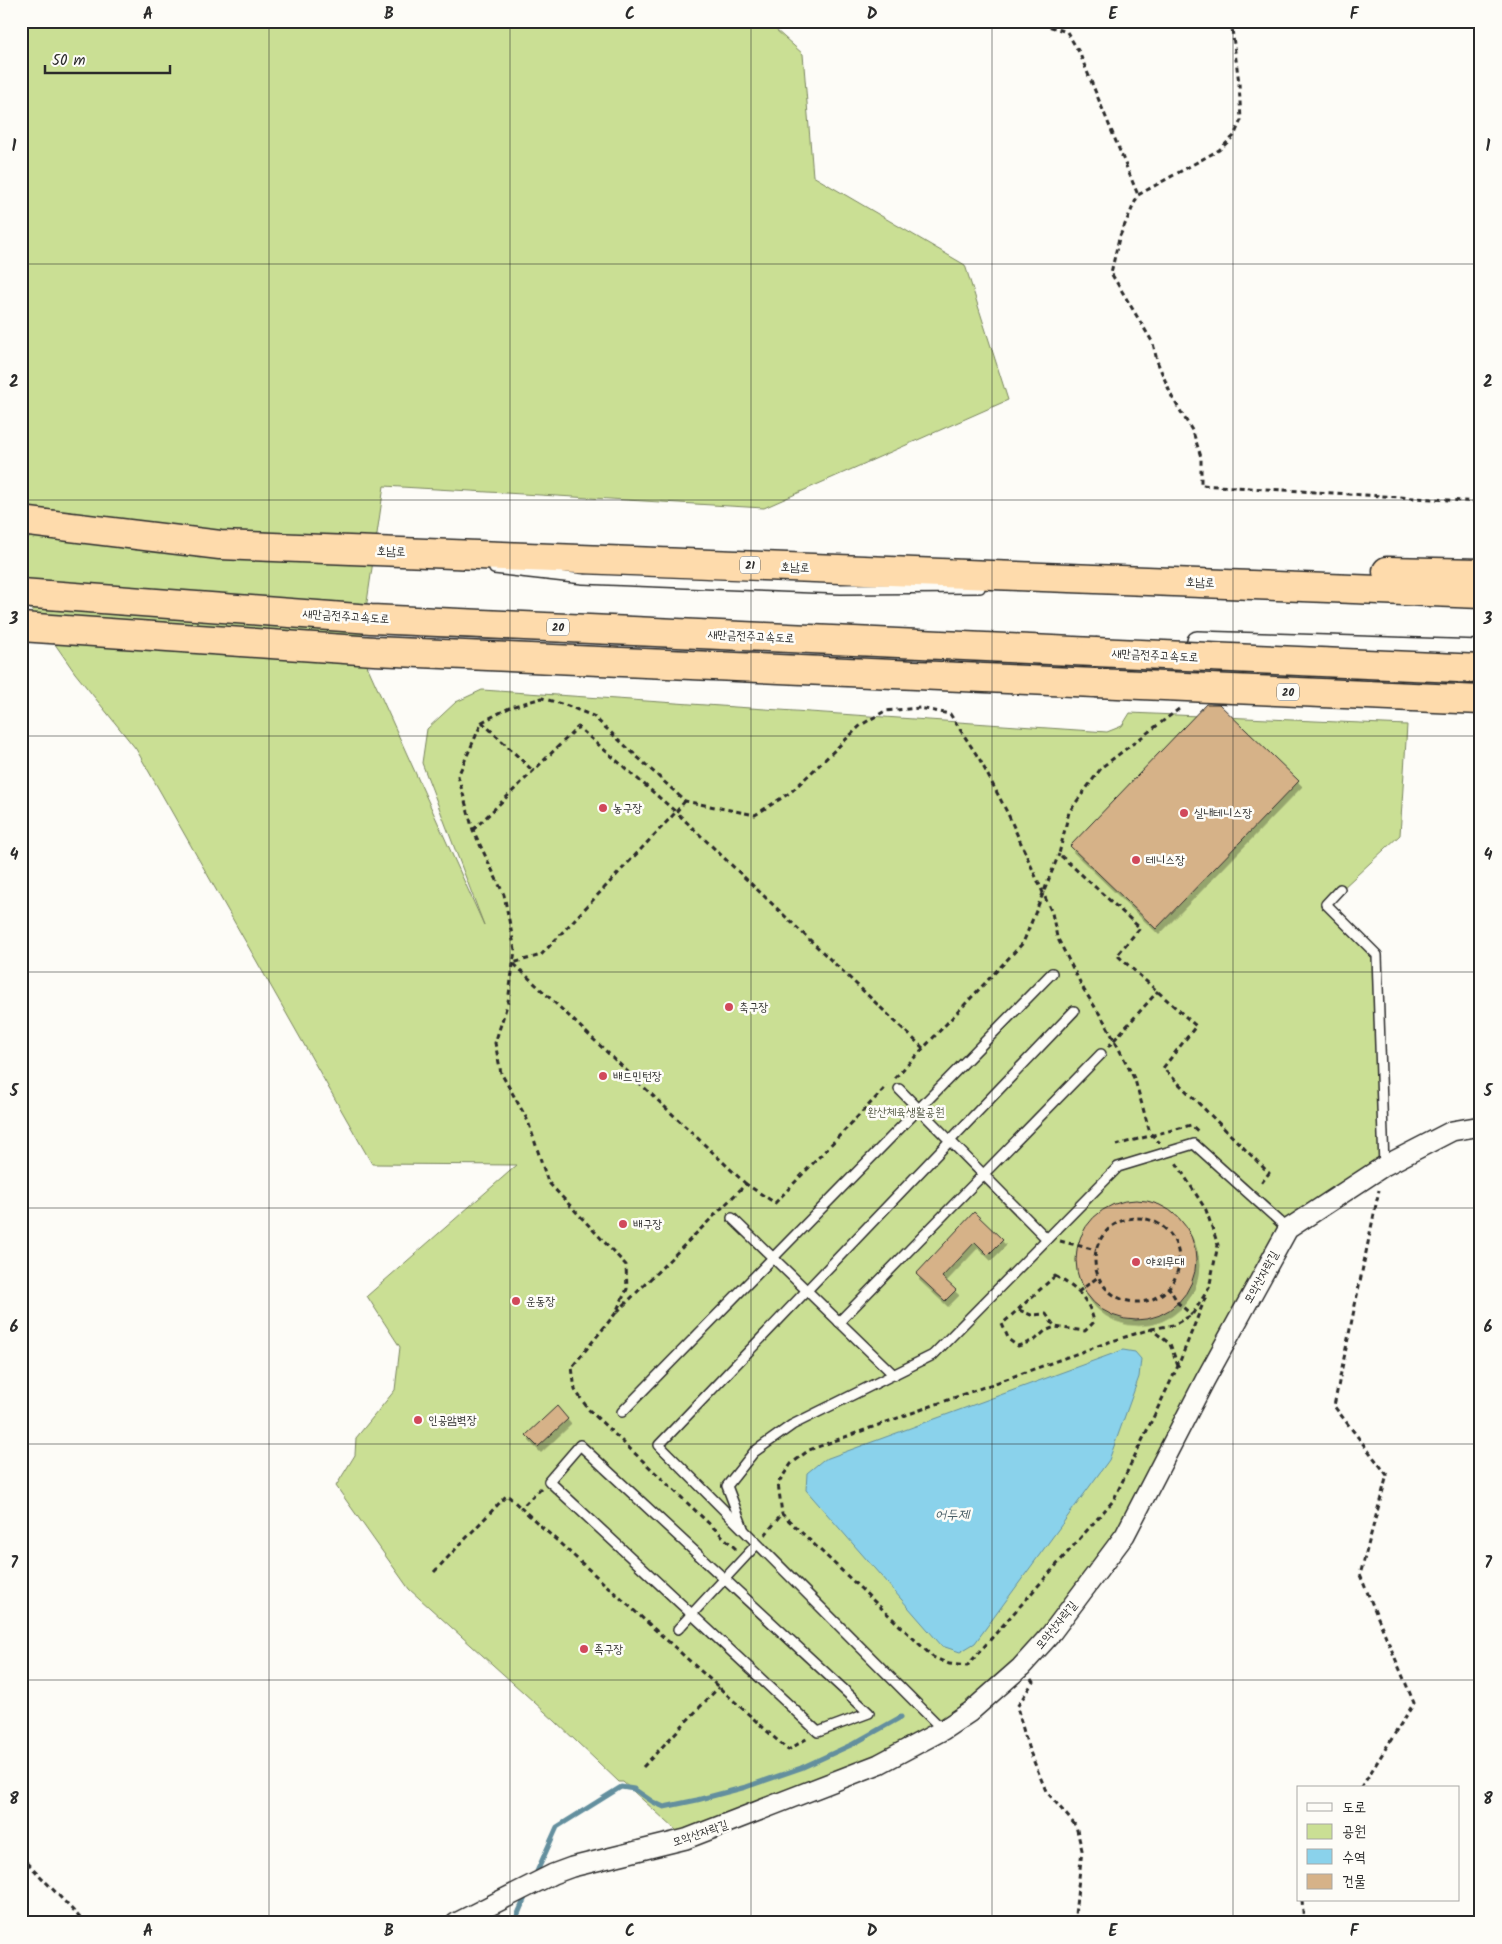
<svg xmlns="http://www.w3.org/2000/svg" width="1502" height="1944" font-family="Kalam,'Poor Story',sans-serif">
  <defs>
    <filter id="shadow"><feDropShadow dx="3" dy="5.5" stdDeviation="0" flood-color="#0004"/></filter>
  </defs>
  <rect width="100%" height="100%" fill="#fdfcf7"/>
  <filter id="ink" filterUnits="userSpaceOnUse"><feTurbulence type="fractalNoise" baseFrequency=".02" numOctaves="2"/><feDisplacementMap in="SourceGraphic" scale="10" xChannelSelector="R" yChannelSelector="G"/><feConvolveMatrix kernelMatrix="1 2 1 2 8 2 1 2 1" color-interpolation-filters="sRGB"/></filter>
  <g filter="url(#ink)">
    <polygon fill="#cadf94" stroke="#7a8560" points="21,21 766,21 803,54 813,176 965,265 1008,400 764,508 384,486 360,650 484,925 422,763 427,729 456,702 482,690 1107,732 1122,726 1130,713 1407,725 1400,835 1326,904 1377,955 1384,1166 1288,1229 1125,1535 1050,1635 943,1730 686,1839 623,1782 619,1782 555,1721 409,1589 336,1486 355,1455 356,1438 395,1390 400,1347 367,1296 517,1165 372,1164 136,749 75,673 21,595"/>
    <polygon fill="#8ad2eb" stroke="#648f9e" points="1123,1350 1135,1352 1141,1359 1139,1377 1109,1460 975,1643 960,1652 942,1646 806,1490 807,1473 823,1460"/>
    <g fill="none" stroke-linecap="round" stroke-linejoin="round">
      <g stroke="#648f9e" stroke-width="5">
        <polyline points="535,1876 557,1827 621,1787 634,1789 653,1802 664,1807 697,1800 746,1787 801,1768 853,1744 901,1717"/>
        <polyline points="514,1923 527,1893"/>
      </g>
    </g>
    <g fill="#d6b288" stroke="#2b2b2b" filter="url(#shadow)">
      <polygon points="1206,704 1219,704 1299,781 1156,929 1070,846"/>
      <circle cx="1136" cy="1260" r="60"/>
      <polygon points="974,1212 1003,1240 988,1255 975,1242 942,1277 956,1290 945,1301 916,1274"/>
      <polygon points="557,1406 568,1419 538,1447 526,1435"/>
    </g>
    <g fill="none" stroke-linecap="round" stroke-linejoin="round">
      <g stroke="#2b2b2b" stroke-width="12">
        <g id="service">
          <polyline points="494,569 583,579 841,589 980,588"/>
          <polyline points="1340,889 1326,904 1377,955 1384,1166"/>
          <polyline points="899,1089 1047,1239"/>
          <polyline points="732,1218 894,1375"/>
          <polyline points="839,1322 1101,1054"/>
          <polyline points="622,1412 1052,973"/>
          <polygon points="580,1445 869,1713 818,1732 549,1481"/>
          <polyline points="743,1528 727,1486 754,1452 792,1425 933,1355 1118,1167 1194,1144 1288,1229"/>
          <polyline points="678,1629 757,1544"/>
          <polyline points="943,1730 659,1445 1074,1011"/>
        </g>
      </g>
      <g stroke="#2b2b2b" stroke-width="22">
        <g id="minor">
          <polyline points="1197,641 1481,650"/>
          <polyline points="456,1923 553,1874 572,1867 686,1839 879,1764 943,1730 970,1712 1021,1667 1050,1635 1125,1535 1205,1380 1288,1229 1384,1166 1452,1131 1481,1126"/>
        </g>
      </g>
      <g stroke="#2b2b2b" stroke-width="31">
        <g id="trunk">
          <polyline points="21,521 220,545 1481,594"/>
          <polyline points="1387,571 1481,573"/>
        </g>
      </g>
      <g stroke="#2b2b2b" stroke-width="31">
        <g id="motorway">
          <polyline points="21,593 371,619 1095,652"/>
          <polyline points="21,627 374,651 1095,683"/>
        </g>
      </g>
      <g stroke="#2b2b2b" stroke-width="3" stroke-dasharray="5 4" stroke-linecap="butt">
        <polyline points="1043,21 1048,26 1067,32 1079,52 1138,195"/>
        <polyline points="1231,21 1239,83 1241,120 1234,136 1219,150 1138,195 1119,238 1111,273 1153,343 1157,361 1172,397 1193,432 1201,457 1201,485 1481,502"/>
        <polyline points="1179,709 1102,767 1069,812 1059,854 1140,928 1117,955 1196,1026 1163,1068 1269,1173 1260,1185"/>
        <polyline points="482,722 533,771"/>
        <polyline points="685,801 676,812 923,1048"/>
        <polyline points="473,830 578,727 676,812 541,955 513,963 746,1184"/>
        <polyline points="1108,1047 1158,991"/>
        <polyline points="895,1078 1023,943 1059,854"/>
        <polyline points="1116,1145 1191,1125 1200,1133"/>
        <circle cx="1137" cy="1260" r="42"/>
        <polyline points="1060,1241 1096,1250"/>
        <path d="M1055,1276C1075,1287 1089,1298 1094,1322L1085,1331L1055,1327L1045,1331L1035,1340L1018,1346L1009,1340L1002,1324Z"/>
        <polyline points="1168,1286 1178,1303 1192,1315"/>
        <polyline points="1078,1292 1098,1277"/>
        <polyline points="1019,1310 1031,1315 1046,1314 1055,1327"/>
        <polyline points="617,1312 746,1184 775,1203 887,1086"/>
        <polyline points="1151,1329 1173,1325 1192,1315 1209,1288 1218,1245 1206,1210 1175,1161"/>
        <polyline points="1178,1366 1170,1344 1151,1329 1109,1342 809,1450 791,1464 778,1483 782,1514 933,1657 949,1664 967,1666 1113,1501 1178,1366 1206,1296"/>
        <polyline points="541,1488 521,1508 788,1750 808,1738"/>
        <polyline points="765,1535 782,1514"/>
        <polyline points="736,1549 589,1410 575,1390 572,1367 615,1314 627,1289 626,1265 548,1182 528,1121 501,1073 495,1043 508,1002 515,950 504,895 473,830 458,776 482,722 511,707 542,698 568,706 593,716 685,801 755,815 791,792 861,725 885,711 920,708 950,714 980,760 1008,814 1052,913 1057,937 1084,990 1106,1024 1135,1080 1150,1133 1160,1143"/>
        <polyline points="434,1572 507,1495 521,1508"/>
        <polyline points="1031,1679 1033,1682 1017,1707 1028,1747 1046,1791 1076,1826 1082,1850 1075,1915 1078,1923"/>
        <polyline points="643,1767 719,1687"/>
        <polyline points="1361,1788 1414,1703 1360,1575 1387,1475 1334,1406 1379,1190"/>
        <polyline points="21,1856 85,1923"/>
        <polyline points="1302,1900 1304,1923"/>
      </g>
      <use href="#service" stroke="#fdfcf7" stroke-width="9"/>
      <use href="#minor" stroke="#fdfcf7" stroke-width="19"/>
      <use href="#trunk" stroke="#fedbac" stroke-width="28"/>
      <use href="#motorway" stroke="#fedbac" stroke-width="28"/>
      <g stroke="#2b2b2b" stroke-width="31" stroke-linecap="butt">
        <g id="motorway-bridge">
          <polyline points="1095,652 1481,669"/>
          <polyline points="1095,683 1481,700"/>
        </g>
      </g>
      <use href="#motorway-bridge" stroke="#fedbac" stroke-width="28"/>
    </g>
  </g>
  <path fill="none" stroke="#2b2b2b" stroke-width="1" stroke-opacity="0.55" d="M269,21V1923M510,21V1923M751,21V1923M992,21V1923M1233,21V1923M21,264H1481M21,500H1481M21,736H1481M21,972H1481M21,1208H1481M21,1444H1481M21,1680H1481"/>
  <g fill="#d1495b" stroke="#fdfcf7" stroke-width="2">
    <circle cx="603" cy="808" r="5"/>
    <circle cx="1184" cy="813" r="5"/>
    <circle cx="1136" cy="860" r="5"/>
    <circle cx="729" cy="1007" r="5"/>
    <circle cx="603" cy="1076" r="5"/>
    <circle cx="623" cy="1224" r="5"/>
    <circle cx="1136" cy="1262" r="5"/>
    <circle cx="516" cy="1301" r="5"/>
    <circle cx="418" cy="1420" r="5"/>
    <circle cx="584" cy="1649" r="5"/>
  </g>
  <g text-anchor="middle" stroke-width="5" stroke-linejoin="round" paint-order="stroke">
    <g fill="#fdfcf7" stroke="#6a6a68" stroke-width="1">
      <rect x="740" y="556.5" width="20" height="17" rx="4"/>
      <rect x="547" y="618.5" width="22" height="17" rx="4"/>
      <rect x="1277" y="683.5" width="22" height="17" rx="4"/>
    </g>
    <g font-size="11" font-weight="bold" fill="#2b2b2b">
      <text x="750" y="569">21</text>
      <text x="558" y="631">20</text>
      <text x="1288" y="696">20</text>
    </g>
    <g font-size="12" fill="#2b2b2b" stroke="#fdfcf7">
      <text transform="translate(391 551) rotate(2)" y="4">호남로</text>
      <text transform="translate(795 567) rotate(2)" y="4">호남로</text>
      <text transform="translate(1200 582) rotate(2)" y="4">호남로</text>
      <text transform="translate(346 616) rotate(4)" y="4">새만금전주고속도로</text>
      <text transform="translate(751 636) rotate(3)" y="4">새만금전주고속도로</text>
      <text transform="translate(1155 655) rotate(3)" y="4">새만금전주고속도로</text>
      <text transform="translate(1261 1277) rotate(-61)" y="4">모악산자락길</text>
      <text transform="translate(1056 1625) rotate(-51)" y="4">모악산자락길</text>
      <text transform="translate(700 1833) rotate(-19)" y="4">모악산자락길</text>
    </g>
    <g font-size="12" fill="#2b2b2b" stroke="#fdfcf7" text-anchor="start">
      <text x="613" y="812">농구장</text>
      <text x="1194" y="817">실내테니스장</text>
      <text x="1146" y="864">테니스장</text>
      <text x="739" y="1011">축구장</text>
      <text x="613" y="1080">배드민턴장</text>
      <text x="633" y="1228">배구장</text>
      <text x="1146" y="1266">야외무대</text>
      <text x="526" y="1305">운동장</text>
      <text x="428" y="1424">인공암벽장</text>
      <text x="594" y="1653">족구장</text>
    </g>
    <g font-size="12" fill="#535845" stroke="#fdfcf7">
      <text x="906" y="1116">완산체육생활공원</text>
    </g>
    <g font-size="14" font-style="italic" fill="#485d65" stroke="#fdfcf7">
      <text x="952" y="1519">어두제</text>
    </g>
  </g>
  <rect width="1502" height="1944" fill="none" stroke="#fdfcf7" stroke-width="55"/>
  <rect x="1297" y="1786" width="162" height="115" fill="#fdfcf7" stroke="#a9a8a5"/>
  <rect x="1307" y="1803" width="25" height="8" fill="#fdfcf7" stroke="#a9a8a5"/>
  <text x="1342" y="1812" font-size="15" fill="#2b2b2b">도로</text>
  <rect x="1307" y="1824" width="25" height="15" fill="#cadf94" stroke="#a9a8a5"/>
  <text x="1342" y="1836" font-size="15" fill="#2b2b2b">공원</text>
  <rect x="1307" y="1849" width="25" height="15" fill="#8ad2eb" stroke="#a9a8a5"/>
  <text x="1342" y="1862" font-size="15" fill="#2b2b2b">수역</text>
  <rect x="1307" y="1874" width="25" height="15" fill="#d6b288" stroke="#a9a8a5"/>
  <text x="1342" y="1886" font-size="15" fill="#2b2b2b">건물</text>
  <path d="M45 65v8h125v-8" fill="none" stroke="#2b2b2b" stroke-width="2.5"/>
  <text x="52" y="65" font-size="15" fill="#2b2b2b" stroke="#fdfcf7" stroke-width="4" paint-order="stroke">50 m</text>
  <rect x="28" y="28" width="1446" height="1888" fill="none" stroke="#2b2b2b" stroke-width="2"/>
  <g font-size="16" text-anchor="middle" font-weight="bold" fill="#2b2b2b">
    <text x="148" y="19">A</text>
    <text x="389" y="19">B</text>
    <text x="630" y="19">C</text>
    <text x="872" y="19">D</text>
    <text x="1113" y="19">E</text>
    <text x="1354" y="19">F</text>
    <text x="14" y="151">1</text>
    <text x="1488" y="151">1</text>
    <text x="14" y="387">2</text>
    <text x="1488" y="387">2</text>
    <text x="14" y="624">3</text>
    <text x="1488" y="624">3</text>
    <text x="14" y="860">4</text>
    <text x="1488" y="860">4</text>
    <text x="14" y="1096">5</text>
    <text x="1488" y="1096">5</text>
    <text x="14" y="1332">6</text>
    <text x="1488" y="1332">6</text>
    <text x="14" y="1568">7</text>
    <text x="1488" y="1568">7</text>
    <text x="14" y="1804">8</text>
    <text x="1488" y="1804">8</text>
    <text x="148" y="1936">A</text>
    <text x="389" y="1936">B</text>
    <text x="630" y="1936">C</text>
    <text x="872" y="1936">D</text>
    <text x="1113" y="1936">E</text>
    <text x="1354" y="1936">F</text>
  </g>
</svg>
